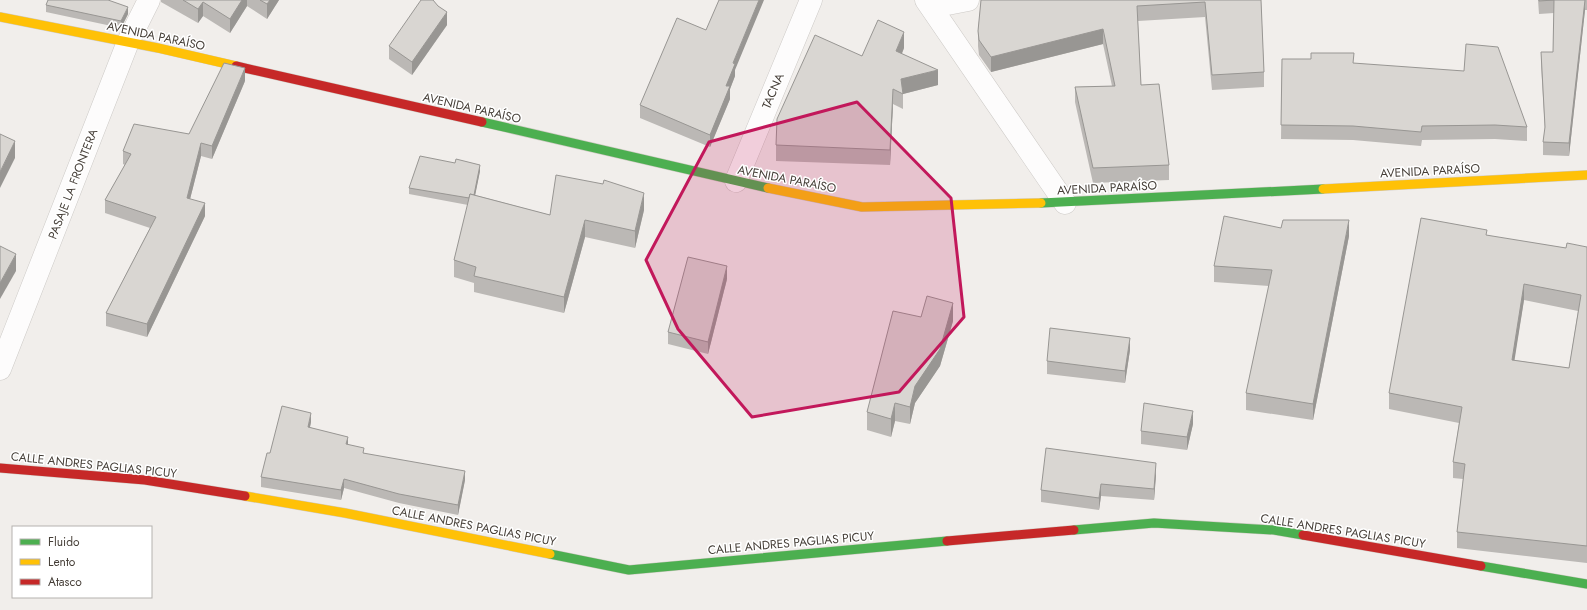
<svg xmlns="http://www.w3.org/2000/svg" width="1587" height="610" font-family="Jost,sans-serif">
  <rect width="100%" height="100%" fill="#f1eeeb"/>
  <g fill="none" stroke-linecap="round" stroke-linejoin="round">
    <g stroke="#cdcac7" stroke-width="23">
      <g id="street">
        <polyline points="926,0 1065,203"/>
        <polyline points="932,7 968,0"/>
        <polyline points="736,181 811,0"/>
        <polyline points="0,369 128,42 149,0"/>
      </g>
    </g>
    <g stroke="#cfcac3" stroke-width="10">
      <g id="fast">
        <polyline points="482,122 768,188"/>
        <polyline points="1041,203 1323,189"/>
        <polyline points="1074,530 1154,523 1274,530 1303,535"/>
        <polyline points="550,554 629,570 947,541"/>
        <polyline points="1481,566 1587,584"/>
      </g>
    </g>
    <g stroke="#cfcac3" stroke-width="10">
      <g id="slow">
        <polyline points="0,17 158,48 236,66"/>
        <polyline points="768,188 862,207 1041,203"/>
        <polyline points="1323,189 1587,175"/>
        <polyline points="245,496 345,513 550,554"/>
      </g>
    </g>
    <g stroke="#cfcac3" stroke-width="10">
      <g id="jam">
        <polyline points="236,66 482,122"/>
        <polyline points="0,468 145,480 245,496"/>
        <polyline points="1303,535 1481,566"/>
        <polyline points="947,541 1074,530"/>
      </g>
    </g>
    <use href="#street" stroke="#fdfcfc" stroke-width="22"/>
    <use href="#fast" stroke="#4caf50" stroke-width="9"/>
    <use href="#slow" stroke="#ffc107" stroke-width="9"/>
    <use href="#jam" stroke="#c62828" stroke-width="9"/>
  </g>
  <g fill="#bbb8b5" fill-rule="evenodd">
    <polygon points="161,0 279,0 267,19 247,6 230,33 203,16 198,23 161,2"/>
    <polygon points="981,0 1261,0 1264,72 1264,87 1212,90 1205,17 1138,21 1141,85 1169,165 1169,180 1093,183 1075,102 1075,87 1112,86 1103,44 991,72 979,55 978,46 978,31"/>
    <polygon points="1538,0 1587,0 1587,10 1585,10 1569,156 1543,155 1543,142 1545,131 1541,64 1541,52 1553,52 1554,13 1539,14"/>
    <polygon points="46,5 128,14 121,28 46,12"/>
    <polygon points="438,6 447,25 412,75 389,59 389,46"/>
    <polygon points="904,48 902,54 938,85 903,94 903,109 893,104 890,165 776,161 776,145 862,56"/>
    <polygon points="1282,59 1354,63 1527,127 1527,141 1495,139 1422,140 1421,146 1353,140 1281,139"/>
    <polygon points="735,70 735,76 730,89 730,99 710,147 640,118 640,105"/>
    <polygon points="245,81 212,159 201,156 190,199 205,216 147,337 106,326 106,313 150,228 105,213 105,200 125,165 123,164 123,151 189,134"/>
    <polygon points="480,171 475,195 550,215 644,210 635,248 585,237 564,313 474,292 474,283 454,277 454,260 468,205 409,194 409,188"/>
    <polygon points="1281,228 1349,236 1313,420 1246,410 1246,393 1269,286 1214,282 1214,266"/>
    <path d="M1487,236L1566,248L1587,247V563L1457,548V532L1463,479L1453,478V462L1459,423L1389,409V393ZM1524,300L1578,311L1569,368L1514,360Z"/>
    <polygon points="727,279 708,354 668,344 668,332"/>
    <polygon points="921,317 953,321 940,366 915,403 910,424 895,421 891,437 867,430 867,412"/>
    <polygon points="1130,350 1125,383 1047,374 1047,361"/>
    <polygon points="311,422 310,427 348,445 364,453 465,480 458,515 399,503 344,488 341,500 261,487 261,477 270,453"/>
    <polygon points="1193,424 1187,450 1141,444 1141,431"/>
    <polygon points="1156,475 1154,500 1101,496 1099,510 1041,502 1041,490"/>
  </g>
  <g fill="#989693">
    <polygon points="242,0 247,0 247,6 230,33 230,19"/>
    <polygon points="270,0 279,0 267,19 267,4"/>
    <polygon points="759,0 764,0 735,70 735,76 730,89 730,99 710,147 710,135 733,63"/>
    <polygon points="1585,0 1585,10 1569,156 1569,143"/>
    <polygon points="203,2 203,16 198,23 198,9"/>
    <polygon points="128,7 128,14 121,28 121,21"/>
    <polygon points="447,12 447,25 412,75 412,62"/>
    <polygon points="1103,29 1103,44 991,72 991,57"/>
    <polygon points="904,32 904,48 896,66 896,51"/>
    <polygon points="245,68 245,81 212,159 212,146"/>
    <polygon points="938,70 938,85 903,94 901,79"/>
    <polygon points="893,89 893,104 890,165 890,150"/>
    <polygon points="15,141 15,158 0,188 0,172"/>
    <polygon points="201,143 201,156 187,211 187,198"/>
    <polygon points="480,165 480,171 473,206 473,199"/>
    <polygon points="644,193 644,210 635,248 635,231"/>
    <polygon points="205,203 205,216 147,337 147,324"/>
    <polygon points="585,220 585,237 564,313 564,297"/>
    <polygon points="1349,220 1349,236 1313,420 1313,404"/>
    <polygon points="16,254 16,271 0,299 0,283"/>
    <polygon points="727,266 727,279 708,354 708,342"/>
    <polygon points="1524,284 1524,300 1512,376 1512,360"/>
    <polygon points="953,303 953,321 940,366 915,403 910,424 910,407 915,386"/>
    <polygon points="1130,338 1130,350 1125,383 1125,371"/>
    <polygon points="895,403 895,421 891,437 891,419"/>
    <polygon points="1193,411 1193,424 1187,450 1187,437"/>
    <polygon points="311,413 311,422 308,436 308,427"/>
    <polygon points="348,437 348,446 346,444"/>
    <polygon points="1156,463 1156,475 1154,500 1154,489"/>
    <polygon points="465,471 465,480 458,515 458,505"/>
    <polygon points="344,479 344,488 341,500 341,490"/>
    <polygon points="1101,484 1101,496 1099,510 1099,498"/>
  </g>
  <g fill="#d9d6d2" stroke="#989693" fill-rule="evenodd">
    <polygon points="48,0 108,0 128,7 121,21 46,5"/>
    <polygon points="183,0 242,0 230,19 203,2 198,9"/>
    <polygon points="260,0 270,0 267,4"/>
    <polygon points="421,0 433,0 438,6 447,12 412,62 389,46"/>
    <polygon points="719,0 759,0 733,63 735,64 726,86 730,86 710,135 640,105 677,18 706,30"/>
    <polygon points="981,0 1261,0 1264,72 1212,75 1205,2 1137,6 1141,85 1159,84 1169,165 1093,168 1075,87 1115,86 1103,29 991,57 979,40 978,31"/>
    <polygon points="1539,0 1585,0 1569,143 1543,142 1545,127 1541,52 1553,52 1554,0 1539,1"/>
    <polygon points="878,20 904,32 896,51 938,70 901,79 903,94 893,89 890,150 776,145 777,119 815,35 862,56"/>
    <polygon points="1466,44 1498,47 1527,127 1495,125 1422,126 1421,132 1353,126 1281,125 1282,59 1311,59 1311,53 1354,53 1353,63 1464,71"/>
    <polygon points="224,63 245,68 212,146 201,143 187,198 205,203 147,324 106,313 156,217 105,200 131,154 123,151 134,124 189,134"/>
    <polygon points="0,134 15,141 0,172"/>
    <polygon points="420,156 455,163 456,159 480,165 474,195 470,194 469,198 409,188"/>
    <polygon points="556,175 603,184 604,180 644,193 635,231 585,220 564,297 474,276 476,267 454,260 470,194 550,215"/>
    <polygon points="1224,216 1281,228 1283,220 1349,220 1313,404 1246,393 1272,270 1214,266"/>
    <path d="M1421,218L1487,230L1486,235L1566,248L1567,243L1587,247V546L1457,532L1465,464L1453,462L1462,407L1389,393ZM1524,284L1581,295L1569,368L1512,360Z"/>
    <polygon points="0,246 16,254 0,283"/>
    <polygon points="688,257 727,266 708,342 668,332"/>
    <polygon points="927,296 953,303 940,349 915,386 910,407 895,403 891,419 867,412 893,311 921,317"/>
    <polygon points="1050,328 1130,338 1125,371 1047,361"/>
    <polygon points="1144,403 1193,411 1187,437 1141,431"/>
    <polygon points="282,406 311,413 308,427 348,437 346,444 364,448 363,453 465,471 458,505 399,494 344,479 341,490 261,477 267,453 270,453"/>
    <polygon points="1046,448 1156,463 1154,489 1101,484 1099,498 1041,490"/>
  </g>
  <path fill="#c2185b" fill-opacity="0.2" stroke="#c2185b" stroke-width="3" stroke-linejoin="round" d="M857,102L951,198L964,317L899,392L752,417L678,329L646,260L709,142Z"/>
  <g text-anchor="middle" stroke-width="3" stroke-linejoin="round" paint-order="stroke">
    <g font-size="12" fill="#463f38" stroke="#fff">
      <text transform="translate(156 36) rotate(12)" y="4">AVENIDA PARAÍSO</text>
      <text transform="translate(773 91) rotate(-67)" y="4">TACNA</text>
      <text transform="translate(472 108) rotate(13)" y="4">AVENIDA PARAÍSO</text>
      <text transform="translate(1430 171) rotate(-3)" y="4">AVENIDA PARAÍSO</text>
      <text transform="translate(787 179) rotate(11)" y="4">AVENIDA PARAÍSO</text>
      <text transform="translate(73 184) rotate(-69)" y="4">PASAJE LA FRONTERA</text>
      <text transform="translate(1107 188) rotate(-3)" y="4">AVENIDA PARAÍSO</text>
      <text transform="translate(94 465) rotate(6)" y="4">CALLE ANDRES PAGLIAS PICUY</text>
      <text transform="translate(474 526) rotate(11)" y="4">CALLE ANDRES PAGLIAS PICUY</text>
      <text transform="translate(1343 531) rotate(9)" y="4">CALLE ANDRES PAGLIAS PICUY</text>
      <text transform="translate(791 543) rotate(-5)" y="4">CALLE ANDRES PAGLIAS PICUY</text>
    </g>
  </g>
  <rect x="12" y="526" width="140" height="72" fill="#ffffff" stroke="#b5b2af"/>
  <rect x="20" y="539" width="20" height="6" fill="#4caf50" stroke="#b5b2af"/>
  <text x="48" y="546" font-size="12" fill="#463f38">Fluido</text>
  <rect x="20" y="559" width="20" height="6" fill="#ffc107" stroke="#b5b2af"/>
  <text x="48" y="566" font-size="12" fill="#463f38">Lento</text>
  <rect x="20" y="579" width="20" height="6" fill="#c62828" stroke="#b5b2af"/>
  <text x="48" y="586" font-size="12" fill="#463f38">Atasco</text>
</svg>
